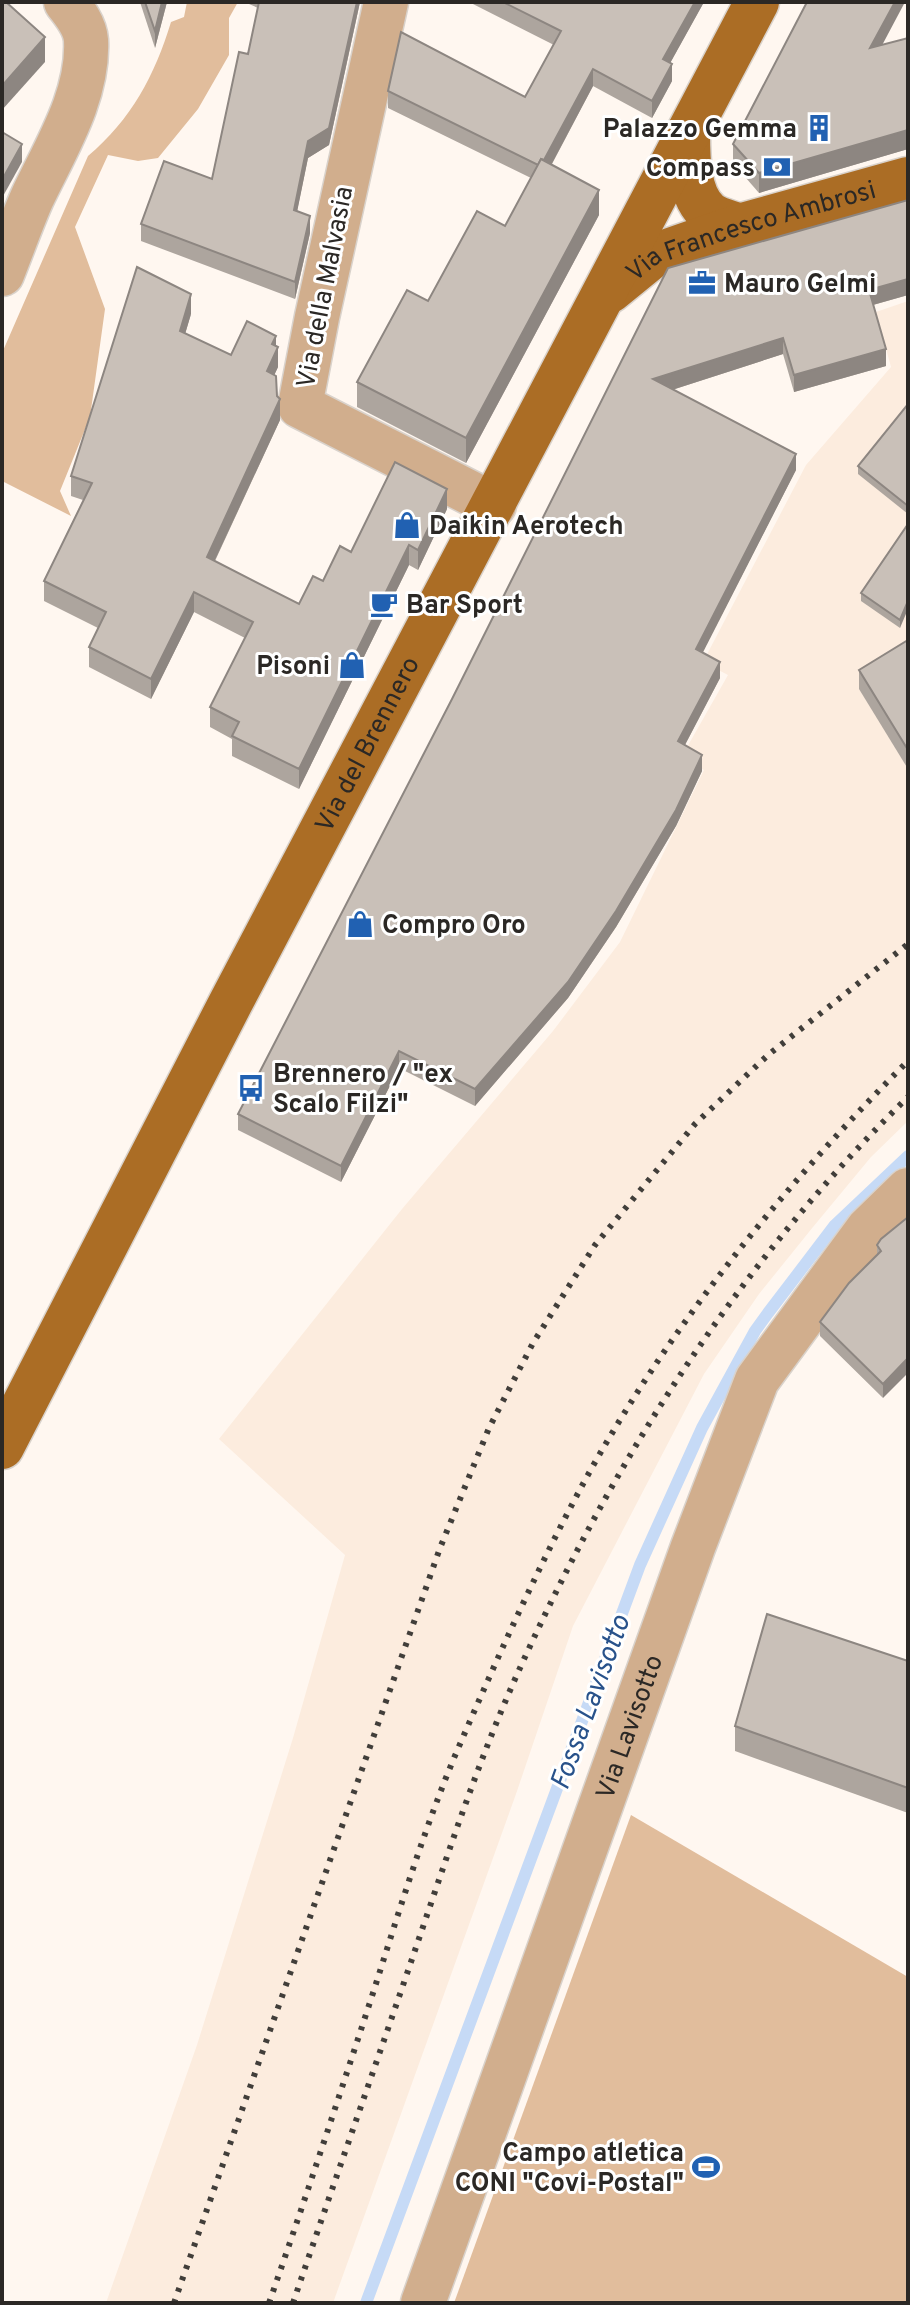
<svg xmlns="http://www.w3.org/2000/svg" width="910" height="2305" font-family="Overpass,sans-serif">
  <rect width="100%" height="100%" fill="#fff7f0"/>
  <polygon fill="#fcecde" points="908,301 908,1121 871,1157 813,1227 759,1294 704,1374 573,1626 516,1794 333,2303 106,2303 197,2045 293,1738 345,1555 219,1439 402,1209 553,1031 620,942 704,770 682,756 728,675 703,662 806,465 891,367 876,312"/>
  <g fill="#e1bd9c">
    <path d="M187,2H238L229,18V55L198,109L158,158L138,161L108,155L75,227L105,309L90,417L60,491L71,516L2,481V353L88,156C131,120 155,75 171,22L184,17Z"/>
    <polygon points="631,1815 908,1977 908,2303 454,2303"/>
  </g>
  <g fill="none" stroke-linecap="round" stroke-linejoin="round">
    <polyline stroke="#c6daf6" stroke-width="12" points="366,2303 640,1565 702,1428 755,1331 768,1313 835,1225 908,1156"/>
    <g stroke="#d9d2cb" stroke-width="47">
      <g id="minor">
        <polyline points="386,2 317,317 300,406 494,505"/>
        <path d="M2,274C12,249 21,223 32,198C55,149 89,96 86,40C85,26 75,13 66,2"/>
        <path id="s1" d="M423,2303L693,1547L757,1380L868,1229L908,1190"/>
      </g>
    </g>
    <g stroke="#d9d2cb" stroke-width="47">
      <g id="major">
        <path d="M688,133C688,157 688,196 709,213C716,219 730,222 739,226"/>
        <path id="s2" d="M610,291L653,256L739,226L908,179"/>
        <path id="s3" d="M2,1447L231,1002L757,2"/>
      </g>
    </g>
    <use href="#minor" stroke="#d1ae8d" stroke-width="44"/>
    <use href="#major" stroke="#ab6d25" stroke-width="44"/>
    <g stroke="#413e3a" stroke-width="6" stroke-dasharray="4 8" stroke-linecap="butt">
      <polyline points="174,2303 440,1548 489,1428 533,1343 595,1245 695,1124 768,1055 908,944"/>
      <path d="M269,2303C305,2200 339,2097 373,1993C398,1915 422,1835 454,1758C494,1665 536,1571 584,1482C669,1327 783,1186 908,1061"/>
      <path d="M293,2303C332,2188 373,2073 412,1959C445,1863 478,1760 520,1668C616,1456 741,1260 908,1097"/>
    </g>
  </g>
  <g fill="#ada59e">
    <polygon points="140,2 167,2 155,48"/>
    <polygon points="249,2 360,2 329,145 308,158 297,211 310,233 295,299 141,241 141,224 212,179 248,54 258,8 249,4"/>
    <polygon points="469,2 704,2 670,63 672,81 652,118 593,86 552,164 599,215 466,463 357,407 357,382 428,301 505,226 531,178 388,108 388,91 525,97 554,45"/>
    <polygon points="908,38 908,149 759,193 733,163 733,144 882,45"/>
    <polygon points="908,200 908,295 873,305 886,366 794,392 783,354 672,390 796,470 702,653 720,678 685,745 702,771 676,826 616,927 568,998 475,1106 399,1068 341,1182 238,1130 238,1114 452,699 668,268"/>
    <polygon points="191,314 185,334 231,355 276,346 278,367 274,375 280,420 215,561 299,604 351,552 447,509 418,570 409,565 299,789 232,756 232,739 210,727 210,707 245,638 194,612 151,699 89,667 89,647 98,628 44,601 44,581 83,500 71,496 71,476"/>
    <polygon points="908,404 908,514 858,474 858,466"/>
    <polygon points="908,525 900,628 861,601 861,593"/>
    <polygon points="908,640 908,769 859,689 859,670"/>
    <polygon points="908,1217 883,1398 820,1336 820,1322 877,1255 877,1245"/>
    <polygon points="908,1661 908,1813 735,1751 735,1726"/>
  </g>
  <g fill="#8d8681">
    <polygon points="162,2 167,2 155,48 155,31"/>
    <polygon points="357,2 360,2 329,145 308,158 294,227 294,210 308,141"/>
    <polygon points="695,2 704,2 663,76 663,59"/>
    <polygon points="895,2 905,2 870,68 870,48"/>
    <polygon points="45,37 45,62 2,110 2,86"/>
    <polygon points="672,64 672,81 652,118 652,101"/>
    <polygon points="593,69 593,86 541,184 541,166"/>
    <polygon points="908,130 908,149 759,193 759,173"/>
    <polygon points="22,144 22,162 2,198 2,180"/>
    <polygon points="599,190 599,215 466,463 466,438"/>
    <polygon points="310,216 310,233 295,299 295,282"/>
    <polygon points="908,279 908,295 869,306 869,290"/>
    <polygon points="191,294 191,314 180,351 180,331"/>
    <polygon points="276,336 276,351 278,347 278,367 267,391 267,371 272,344"/>
    <polygon points="783,338 783,354 653,396 653,379"/>
    <polygon points="886,349 886,366 794,392 794,375"/>
    <polygon points="280,399 280,420 207,577 207,557"/>
    <polygon points="796,454 796,470 696,666 696,649"/>
    <polygon points="447,489 447,509 418,570 418,550"/>
    <polygon points="409,545 409,565 299,789 299,769"/>
    <polygon points="194,592 194,612 151,699 151,679"/>
    <polygon points="908,601 908,609 900,628 900,620"/>
    <polygon points="720,662 720,678 678,758 678,741"/>
    <polygon points="702,755 702,771 676,826 616,927 568,998 475,1106 475,1089"/>
    <polygon points="399,1051 399,1068 341,1182 341,1166"/>
    <polygon points="908,1358 908,1373 883,1398 883,1384"/>
  </g>
  <g fill="#c9c0b8" stroke="#8d8681" stroke-width="2">
    <polygon points="2,2 6,2 45,37 2,86"/>
    <polygon points="145,2 162,2 155,31"/>
    <polygon points="259,2 357,2 329,128 308,141 294,210 310,216 295,282 141,224 164,161 212,179 239,52 248,54"/>
    <polygon points="503,2 695,2 663,59 672,64 652,101 593,69 544,160 541,159 538,165 388,91 401,32 525,97 561,31"/>
    <polygon points="807,2 895,2 870,48 908,38 908,130 759,173 733,144"/>
    <polygon points="2,132 22,144 2,180"/>
    <polygon points="541,159 599,190 466,438 357,382 407,290 428,301 477,211 505,226"/>
    <polygon points="908,200 908,279 869,290 886,349 794,375 783,338 653,379 796,454 696,649 720,662 678,741 702,755 676,810 616,911 568,982 475,1089 399,1051 341,1166 238,1114 452,699 668,268"/>
    <polygon points="137,267 191,294 180,331 231,355 247,321 276,336 272,344 278,347 267,371 276,376 277,396 280,399 207,557 299,604 313,576 323,581 340,546 351,552 395,462 447,489 418,550 409,545 299,769 232,736 239,722 210,707 253,622 194,592 151,679 89,647 106,612 44,581 92,483 71,476"/>
    <polygon points="908,404 908,506 858,466"/>
    <polygon points="908,524 908,601 900,620 861,593"/>
    <polygon points="908,640 908,750 859,670"/>
    <polygon points="908,1217 908,1358 883,1384 820,1322 849,1283 881,1251 877,1245 881,1239"/>
    <polygon points="767,1614 908,1661 908,1788 735,1726"/>
  </g>
  <defs>
    <g id="building-bare" transform="scale(2.16)"><path d="M-4-6H4V6H1V3H-1V6H-4ZM-2.5-4.3h1.7v1.8h-1.7ZM.8-4.3h1.7v1.8H.8ZM-2.5-1h1.7V.8h-1.7ZM.8-1h1.7V.8H.8Z" fill="#2161b2" stroke="#fff" stroke-width="2.5" paint-order="stroke"/></g>
    <g id="bank-bare" transform="scale(2.16)"><path d="M-6-4H6V4H-6ZM0-2.3a2.3 2.3 0 1 0 0 4.6a2.3 2.3 0 1 0 0-4.6Z" fill="#2161b2" stroke="#fff" stroke-width="2.5" paint-order="stroke"/></g>
    <g id="office-bare" transform="scale(2.16)"><path d="M-6-3h4V-5.5h4V-3h4V5H-6ZM-1-4.5V-3h2v-1.5ZM-6 0V1H6V0Z" fill="#2161b2" stroke="#fff" stroke-width="2.5" paint-order="stroke"/></g>
    <g id="shop-bare" transform="scale(2.16)"><path d="M-5-2.5h2.3a2.7 3.5 0 0 1 5.4 0H5L5.5 6h-11ZM-1.5-2.5h3a1.5 2.3 0 0 0-3 0Z" fill="#2161b2" stroke="#fff" stroke-width="2.5" paint-order="stroke"/></g>
    <g id="cafe-bare" transform="scale(2.16)"><path d="M-5.5-4.5H6V0H3Q3 3.5 0 3.5H-2.5Q-5.5 3.5-5.5 0ZM3-3.2v2h1.7v-2ZM-6 4.5H4V6H-6Z" fill="#2161b2" stroke="#fff" stroke-width="2.5" paint-order="stroke"/></g>
    <g id="bus-bare" transform="scale(2.16)"><path d="M-5-6H5V4H4V6H2V4H-2V6H-4V4H-5ZM-3.5-4V0h7V-4ZM-3.5 1.2v1.5H-2V1.2ZM2 1.2v1.5H3.5V1.2Z" fill="#2161b2" stroke="#fff" stroke-width="2.5" paint-order="stroke"/></g>
    <g id="stadium-bare" transform="scale(2.16)"><path d="M0-5a6.5 5 0 1 0 0 10a6.5 5 0 1 0 0-10ZM-3.5-1.8h7v3.6h-7Z" fill="#2161b2" stroke="#fff" stroke-width="2.5" paint-order="stroke"/></g>
  </defs>
  <g fill-rule="evenodd">
    <use href="#building-bare" x="819" y="128"/>
    <use href="#bank-bare" x="777" y="167"/>
    <use href="#office-bare" x="702" y="283"/>
    <use href="#shop-bare" x="407" y="525"/>
    <use href="#cafe-bare" x="384" y="604"/>
    <use href="#shop-bare" x="352" y="665"/>
    <use href="#shop-bare" x="360" y="924"/>
    <use href="#bus-bare" x="251" y="1088"/>
    <use href="#stadium-bare" x="706" y="2167"/>
  </g>
  <g text-anchor="middle" stroke-width="6" stroke-linejoin="round" paint-order="stroke">
    <g font-size="26" font-weight="bold" fill="#2b2825" stroke="#fff" text-anchor="start">
      <text x="797" y="137" text-anchor="end">Palazzo Gemma</text>
      <text x="755" y="176" text-anchor="end">Compass</text>
      <text x="724" y="292">Mauro Gelmi</text>
      <text x="429" y="534">Daikin Aerotech</text>
      <text x="406" y="613">Bar Sport</text>
      <text x="330" y="674" text-anchor="end">Pisoni</text>
      <text x="382" y="933">Compro Oro</text>
      <text x="273" y="1082">Brennero / "ex<tspan x="273" dy="30">Scalo Filzi"</tspan></text>
      <text x="684" y="2161" text-anchor="end">Campo atletica<tspan x="684" dy="30">CONI "Covi-Postal"</tspan></text>
    </g>
    <g font-size="26" fill="#2b2825" stroke="#fff">
      <text dy="9" stroke="none"><textPath href="#s2" startOffset="156">Via Francesco Ambrosi</textPath></text>
      <text transform="translate(324 287) rotate(-79)" y="9">Via della Malvasia</text>
      <text dy="9" stroke="none"><textPath href="#s3" startOffset="792">Via del Brennero</textPath></text>
      <text dy="9" stroke="none"><textPath href="#s1" startOffset="612">Via Lavisotto</textPath></text>
    </g>
    <g font-size="28" font-style="italic" fill="#28528b" stroke="#fff">
      <text transform="translate(589 1702) rotate(-70)" y="10">Fossa Lavisotto</text>
    </g>
  </g>
  <rect width="910" height="2305" fill="none" stroke="#2b2825" stroke-width="8"/>
</svg>
